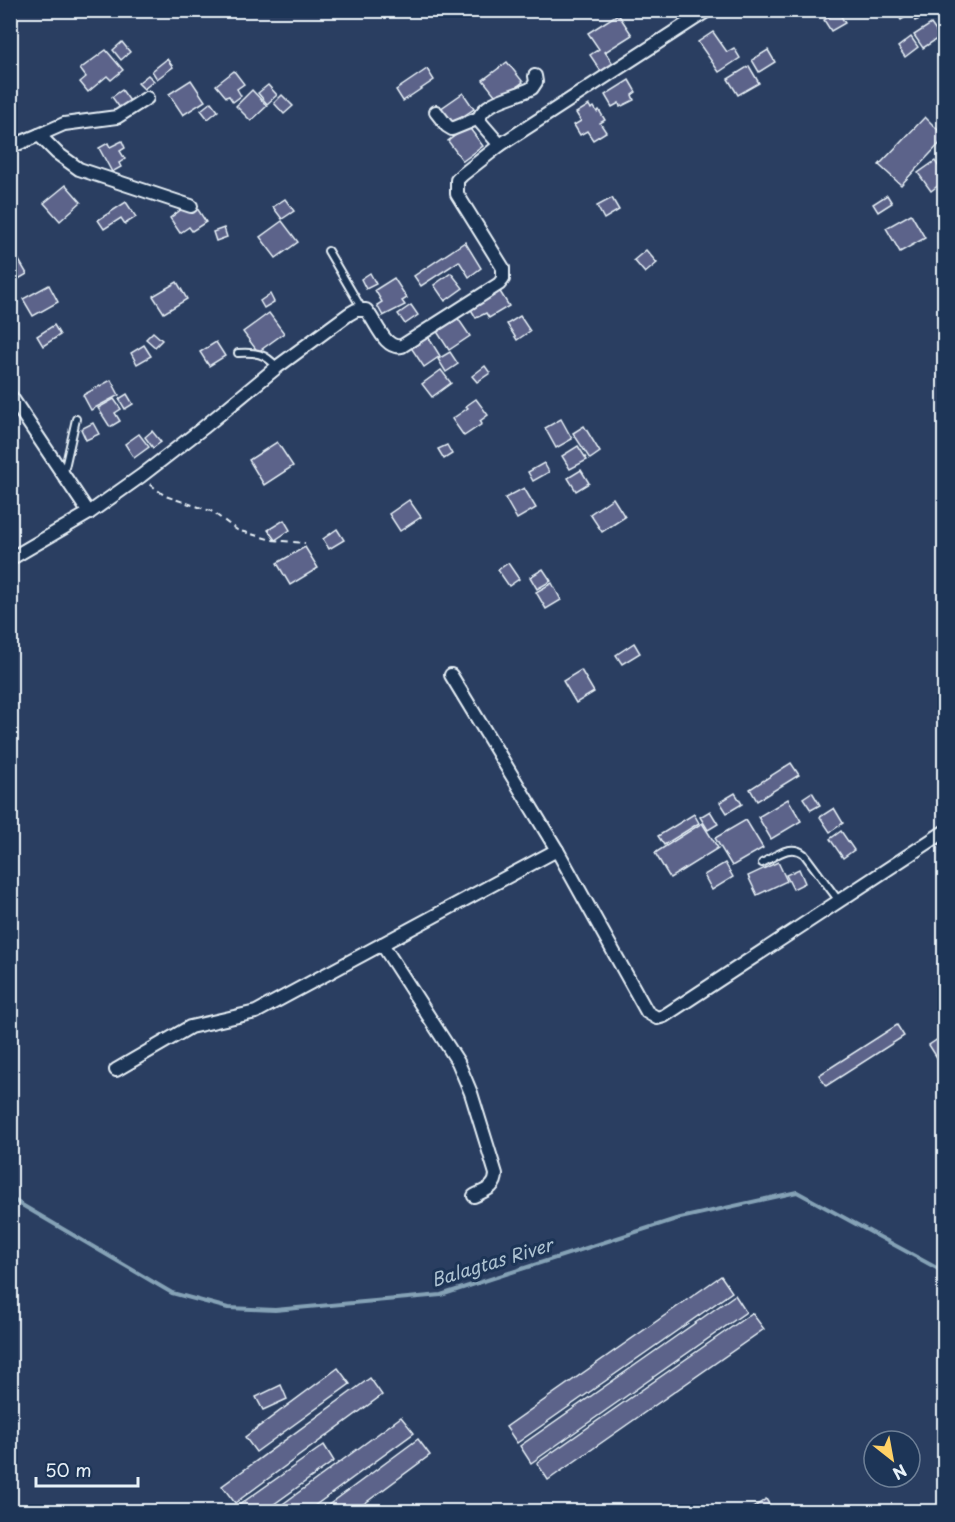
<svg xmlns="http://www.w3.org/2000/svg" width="955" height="1522" font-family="'Playpen Sans',sans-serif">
  <rect width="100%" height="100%" fill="#2a3e61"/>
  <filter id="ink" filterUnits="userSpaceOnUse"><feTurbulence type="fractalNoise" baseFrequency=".0167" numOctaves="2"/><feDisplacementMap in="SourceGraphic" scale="12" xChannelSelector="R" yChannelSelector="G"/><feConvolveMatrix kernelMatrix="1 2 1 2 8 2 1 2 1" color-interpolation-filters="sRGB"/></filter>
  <g filter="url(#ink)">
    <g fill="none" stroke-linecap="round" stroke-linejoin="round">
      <polyline stroke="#85a2b6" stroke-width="4" points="10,1198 172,1293 228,1308 275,1310 441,1295 676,1219 797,1192 944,1272"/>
    </g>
    <g fill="#5c648a" stroke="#e8f1f8" stroke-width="1.5">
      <polygon points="895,10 929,10 929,15 915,21 912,13 901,20"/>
      <polygon points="838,11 845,23 831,31 824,20"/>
      <polygon points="618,14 632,35 605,52 614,65 602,73 590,55 599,49 588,33"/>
      <polygon points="931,24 940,37 923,48 914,35"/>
      <polygon points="713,32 727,52 734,48 740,58 719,72 698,42"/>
      <polygon points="911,37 918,47 905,57 898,47"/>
      <polygon points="122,42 130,52 121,60 113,50"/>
      <polygon points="106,50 123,70 111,80 107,76 88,92 80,82 86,77 80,69"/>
      <polygon points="768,50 775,62 759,72 752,60"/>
      <polygon points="167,59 173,67 157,79 152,71"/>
      <polygon points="507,62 523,82 499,100 483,80"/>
      <polygon points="749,66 759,83 738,95 728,79"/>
      <polygon points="427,69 434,80 403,101 396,90"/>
      <polygon points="234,71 244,84 237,89 241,96 233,102 229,96 226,97 216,85"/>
      <polygon points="148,75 154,81 144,89 138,83"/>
      <polygon points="191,80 205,101 183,115 169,94"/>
      <polygon points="629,80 636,92 632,95 634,100 620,107 619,103 612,107 605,95"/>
      <polygon points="268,85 277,95 267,104 258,93"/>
      <polygon points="122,90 130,101 120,108 112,97"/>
      <polygon points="252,90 267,106 251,121 236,106"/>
      <polygon points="463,93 474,109 450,125 440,109"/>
      <polygon points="282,95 293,106 284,114 274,103"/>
      <polygon points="211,102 218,111 208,119 201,110"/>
      <polygon points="589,105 591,109 594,107 597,112 599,110 605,120 600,123 606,132 593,140 587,131 580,135 574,125 581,121 576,113"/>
      <polygon points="925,117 944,136 944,139 901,185 879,165"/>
      <polygon points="468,126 483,146 463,161 448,141"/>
      <polygon points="122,141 125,148 120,151 125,159 119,163 121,167 112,172 99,148 108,143 110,147"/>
      <polygon points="935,161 944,174 944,181 931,191 918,173"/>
      <polygon points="66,185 81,202 60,221 44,203"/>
      <polygon points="887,195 892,203 878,212 873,204"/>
      <polygon points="612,198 619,210 604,219 597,206"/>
      <polygon points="285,199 294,211 282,219 273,207"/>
      <polygon points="126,202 136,217 125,224 121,218 104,229 98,220"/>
      <polygon points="186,206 190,212 197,208 206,222 192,231 189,227 180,233 170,218"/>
      <polygon points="911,214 925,238 900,252 886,228"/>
      <polygon points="282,221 298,242 276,258 260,237"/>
      <polygon points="224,228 227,237 216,241 213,232"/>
      <polygon points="465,242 481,268 469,277 459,261 421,286 414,276"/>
      <polygon points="646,250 657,263 645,273 634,260"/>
      <polygon points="17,257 27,274 10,284 10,261"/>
      <polygon points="370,273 376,284 366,289 361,279"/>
      <polygon points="451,273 463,288 445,301 434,285"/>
      <polygon points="394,278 407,298 402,301 405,305 383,316 377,305 382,302 375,290"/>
      <polygon points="177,282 187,299 164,313 153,296"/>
      <polygon points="49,285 58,302 33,316 23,299"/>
      <polygon points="499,290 509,306 489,318 486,313 476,318 469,306"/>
      <polygon points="270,294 274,302 264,308 260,301"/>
      <polygon points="411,305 418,315 405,324 398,314"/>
      <polygon points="269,313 284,333 258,352 243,332"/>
      <polygon points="520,316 530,331 517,340 507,324"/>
      <polygon points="457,317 470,336 449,350 436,330"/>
      <polygon points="54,325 60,335 43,346 37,336"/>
      <polygon points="153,332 162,340 155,347 146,339"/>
      <polygon points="427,335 440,356 424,367 410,346"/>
      <polygon points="216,342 225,356 209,366 200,352"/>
      <polygon points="144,345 151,356 137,364 131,353"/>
      <polygon points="450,352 458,364 446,372 438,359"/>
      <polygon points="485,366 490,373 477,382 472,376"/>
      <polygon points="441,370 451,383 432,397 422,384"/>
      <polygon points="111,380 119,395 91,410 83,395"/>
      <polygon points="127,394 133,404 125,409 119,399"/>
      <polygon points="114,399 121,409 115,413 120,421 110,427 98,408"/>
      <polygon points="476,399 488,415 480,421 482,424 464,436 452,419 468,408 466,406"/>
      <polygon points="561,419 572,439 556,448 545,428"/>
      <polygon points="93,423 99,434 86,440 81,429"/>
      <polygon points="584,426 600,452 590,459 573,433"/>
      <polygon points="152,431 161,442 153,448 145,437"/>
      <polygon points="139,434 149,447 134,458 125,444"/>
      <polygon points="277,442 293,466 264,485 249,460"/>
      <polygon points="447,445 452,454 444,459 438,449"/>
      <polygon points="578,446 587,460 570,469 562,456"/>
      <polygon points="544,463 549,472 533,481 528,472"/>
      <polygon points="581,470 589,483 576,491 568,478"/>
      <polygon points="524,488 536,508 517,519 505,498"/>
      <polygon points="613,498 625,517 602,532 590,514"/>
      <polygon points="409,500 421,517 400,531 389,514"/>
      <polygon points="284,520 290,530 275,540 268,530"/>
      <polygon points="337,529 344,540 329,549 323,539"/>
      <polygon points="305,547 318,568 290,585 277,563"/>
      <polygon points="508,563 519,579 509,586 498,570"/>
      <polygon points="543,569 551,581 537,589 530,577"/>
      <polygon points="552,583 561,600 546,609 536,592"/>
      <polygon points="634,643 640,653 622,664 616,655"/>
      <polygon points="581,670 594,692 576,703 563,681"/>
      <polygon points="791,763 799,775 757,801 750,789"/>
      <polygon points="812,792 820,805 811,810 803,798"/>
      <polygon points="735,793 742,804 727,813 720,802"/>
      <polygon points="788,799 801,821 771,839 758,817"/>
      <polygon points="834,808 843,823 830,832 820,817"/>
      <polygon points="710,811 718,824 708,830 700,817"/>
      <polygon points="694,814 699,823 664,845 658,836"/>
      <polygon points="746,820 763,848 732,866 715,838"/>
      <polygon points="702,823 718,848 670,878 655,853"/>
      <polygon points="841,831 854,850 843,858 830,839"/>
      <polygon points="778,862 787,881 757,895 748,876"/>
      <polygon points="725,863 733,877 712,890 704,875"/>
      <polygon points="799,869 805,883 793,889 786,875"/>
      <polygon points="897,1025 904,1036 826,1086 819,1075"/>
      <polygon points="944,1035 944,1062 941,1064 929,1045"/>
      <polygon points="721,1276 732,1292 517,1443 506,1427"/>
      <polygon points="735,1295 746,1312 531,1463 520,1446"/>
      <polygon points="752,1313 764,1329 548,1480 537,1463"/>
      <polygon points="338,1368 350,1384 256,1452 245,1437"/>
      <polygon points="370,1378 382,1395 235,1503 222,1486"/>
      <polygon points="281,1385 287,1399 263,1410 256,1397"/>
      <polygon points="401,1417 414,1433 306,1512 272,1512"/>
      <polygon points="418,1439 430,1455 353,1512 319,1512"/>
      <polygon points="324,1445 334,1461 263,1512 244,1512 239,1505"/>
      <polygon points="766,1499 774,1512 747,1512"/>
    </g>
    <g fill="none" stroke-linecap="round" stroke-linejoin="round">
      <g stroke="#e8f1f8" stroke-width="10">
        <g id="lane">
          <polyline points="328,251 362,309"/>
          <path d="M238,353C255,352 265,353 277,367"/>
          <polyline points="64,472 76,419"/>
          <path d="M762,863C776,856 790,843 804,854L839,901"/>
        </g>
      </g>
      <g stroke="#e8f1f8" stroke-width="16">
        <g id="street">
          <polyline points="436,112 447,126 452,129 479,118"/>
          <polyline points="39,135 64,124 117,117 147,98"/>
          <path d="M500,145L481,123L479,118C486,100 516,97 532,88L536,82L535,76"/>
          <polyline points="10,147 39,135 57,153 79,169 191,206"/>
          <polyline points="10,395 89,513"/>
          <path d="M10,559L89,513L141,476L203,428L277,367L349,314L356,310H366C376,321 384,350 402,346L499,284L503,279V268L457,194V180L462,175L500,145L708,10"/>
          <polyline points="451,675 557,850"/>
          <path d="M382,944L458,1062L471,1093L496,1174C496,1188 485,1190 474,1196"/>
          <polyline points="116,1070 190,1027 256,1012 557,850 647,1012 657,1018 664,1016 944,832"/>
        </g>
      </g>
      <polyline stroke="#e8f1f8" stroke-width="2" stroke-dasharray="6 4.5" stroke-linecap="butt" points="150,484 165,496 211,511 237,530 272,540 305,543"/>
      <use href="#lane" stroke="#1d3557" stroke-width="6"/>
      <use href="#street" stroke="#1d3557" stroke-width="12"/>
    </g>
  </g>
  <g text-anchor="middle" stroke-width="6" stroke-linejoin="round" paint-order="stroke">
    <g font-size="18" font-style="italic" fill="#aec3d2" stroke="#1d3557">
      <text transform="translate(492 1263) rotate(-17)" y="6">Balagtas River</text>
    </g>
  </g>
  <rect width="955" height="1522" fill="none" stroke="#1d3557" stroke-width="36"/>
  <rect x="18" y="18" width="919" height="1486" fill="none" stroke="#e8f1f8" stroke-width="2" filter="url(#ink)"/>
  <g transform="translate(892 1459) rotate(149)"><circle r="28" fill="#1d3557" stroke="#6e8097" stroke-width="1.5"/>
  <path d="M0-4.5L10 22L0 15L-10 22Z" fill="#ffd166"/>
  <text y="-9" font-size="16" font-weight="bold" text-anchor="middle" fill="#e8f1f8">N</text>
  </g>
  <path d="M36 1477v9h102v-9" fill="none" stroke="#e8f1f8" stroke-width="3"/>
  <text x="45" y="1477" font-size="18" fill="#e8f1f8" stroke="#1d3557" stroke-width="4.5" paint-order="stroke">50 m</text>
</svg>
